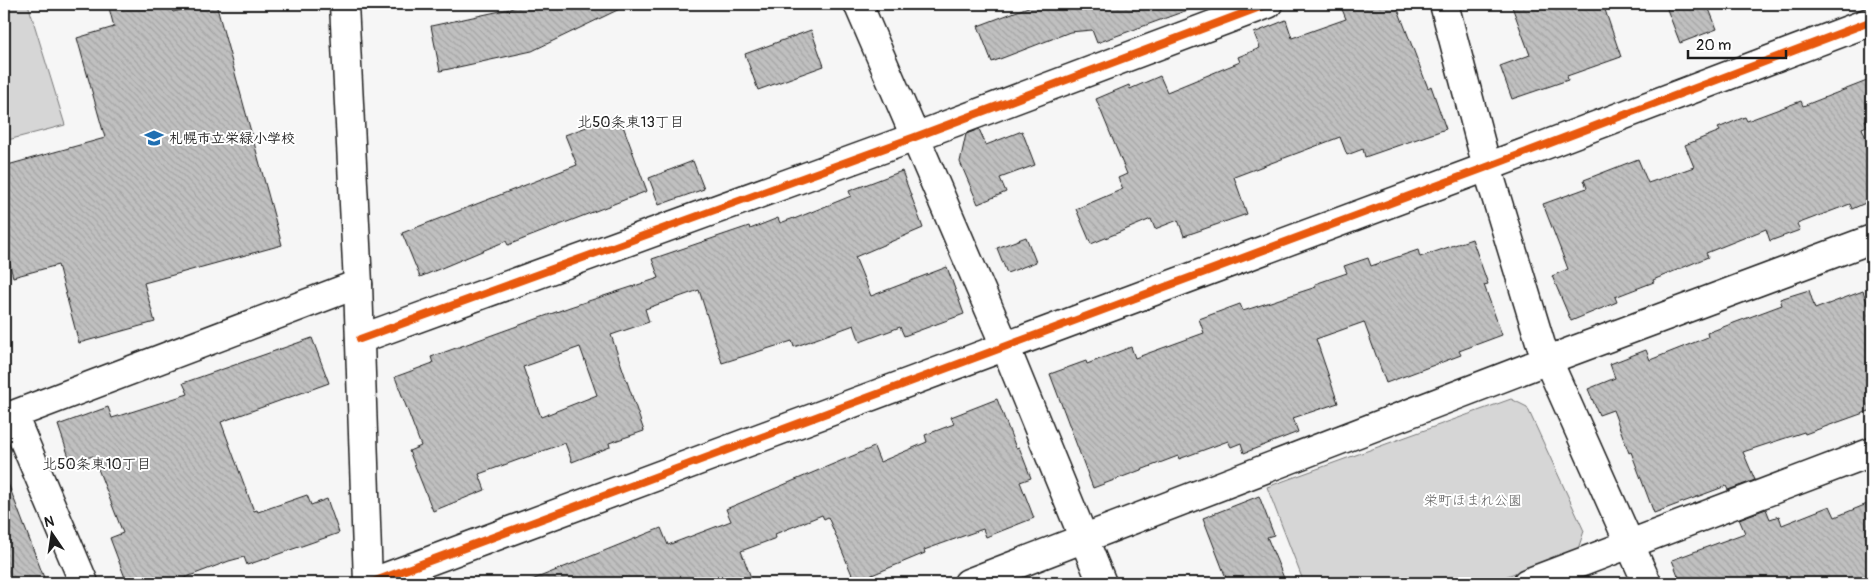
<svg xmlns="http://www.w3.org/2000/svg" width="1876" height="587" font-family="Pangolin,'Klee One',sans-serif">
  <defs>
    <pattern id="building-back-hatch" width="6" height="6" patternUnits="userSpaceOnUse" patternTransform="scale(1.25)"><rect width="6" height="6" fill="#c0c0c0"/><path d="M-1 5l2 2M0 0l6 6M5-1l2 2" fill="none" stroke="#a4a4a4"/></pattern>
  </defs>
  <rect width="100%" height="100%" fill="#f6f6f6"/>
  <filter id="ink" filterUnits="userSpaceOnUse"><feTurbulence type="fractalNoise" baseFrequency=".02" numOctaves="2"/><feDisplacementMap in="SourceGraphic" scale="10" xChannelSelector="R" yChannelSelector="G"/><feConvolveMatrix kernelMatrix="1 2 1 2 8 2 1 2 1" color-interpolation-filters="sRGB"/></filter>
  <g filter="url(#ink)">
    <g fill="#d6d6d6" stroke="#797979">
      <polygon points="4,4 28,4 65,125 4,141"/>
      <polygon points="1511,399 1527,407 1584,531 1578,549 1489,583 1304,583 1267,487"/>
    </g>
    <g fill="url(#building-back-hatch)" stroke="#1c1c1c" fill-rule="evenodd">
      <polygon points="108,4 170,4 173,12 203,4 216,4 282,245 144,283 155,322 79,343 58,265 13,277 4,242 4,166 105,138 77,38 114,27"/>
      <polygon points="521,4 630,4 532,51 440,71 431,26 510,9"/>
      <polygon points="1036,4 1196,4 1196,7 1097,43 1092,30 1070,32 992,62 978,26"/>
      <polygon points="1340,4 1396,4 1428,88 1431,86 1446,129 1365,157 1363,149 1347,155 1340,137 1234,177 1247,214 1184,236 1178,220 1155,229 1151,219 1091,244 1076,209 1123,189 1118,178 1127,174 1096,99 1129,85 1130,89 1160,76 1167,92 1240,62 1238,57 1260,48 1254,33 1286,20 1292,38 1346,19"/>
      <polygon points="1511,4 1603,4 1621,57 1567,76 1568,80 1512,99 1500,66 1530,55"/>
      <polygon points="1665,4 1707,4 1717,29 1680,43"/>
      <polygon points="811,30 824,66 758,90 745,54"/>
      <polygon points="1872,79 1872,117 1865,120 1867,126 1862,128 1872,154 1872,200 1852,209 1850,204 1797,224 1800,230 1770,241 1766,229 1706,253 1708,257 1653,280 1654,282 1615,297 1617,302 1571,321 1552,276 1568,269 1543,204 1587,188 1584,180 1638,159 1648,183 1694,167 1685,145 1720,131 1718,128 1745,117 1747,121 1801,101 1803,106"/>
      <polygon points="619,115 647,191 508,245 506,241 420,277 402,233 577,165 565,135"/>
      <polygon points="979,129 986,145 1022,131 1035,165 1000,178 1006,192 978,204 960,162 966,134"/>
      <polygon points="693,161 704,189 659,205 649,178"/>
      <path d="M902,171L923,228L855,257L871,296L947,267L964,314L904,336L900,327L860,342L854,325L794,347L792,341L722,363L699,290L645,309L649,322L611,335L644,431L609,443L610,447L572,462L565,443L479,474L485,490L433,511L409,451L421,446L395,377L433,363L431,357L570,307L659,278L652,259L749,226L750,229L778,218L780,223L794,218V219L851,196L849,191ZM580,347L597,395L541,417L523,367Z"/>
      <polygon points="1026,237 1036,262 1007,273 997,248"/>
      <polygon points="1472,239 1488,284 1484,285 1502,335 1459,351 1461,355 1386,383 1364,322 1316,339 1338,403 1293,418 1298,432 1244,453 1241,443 1231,447 1228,441 1179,459 1178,456 1093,488 1050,374 1086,361 1087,364 1131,347 1135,358 1204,333 1199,319 1240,304 1243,311 1316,287 1315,284 1347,273 1344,266 1368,258 1371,266 1418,250 1420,257"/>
      <polygon points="1809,290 1815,309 1863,291 1872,316 1872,410 1805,434 1804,432 1743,452 1755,480 1728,490 1726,486 1654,513 1631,452 1629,453 1613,410 1599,415 1588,389 1615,378 1610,364 1646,350 1650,360 1708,337 1707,333 1782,305 1780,299"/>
      <polygon points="312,338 329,383 221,422 254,511 257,510 258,512 307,495 311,505 327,499 339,533 247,565 244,557 229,561 171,583 127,583 110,538 123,533 93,456 71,463 58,425 108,407 112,418 188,394 183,383"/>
      <polygon points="997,399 1016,448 1019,447 1031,478 1020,482 1034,518 986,537 983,529 924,550 925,553 855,582 828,517 824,519 822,515 775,534 776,538 741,551 753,583 527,583 527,582 661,528 668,545 731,521 726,509 874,447 880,462 927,442 925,435 954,424 951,417"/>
      <polygon points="4,478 6,478 46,583 4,583"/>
      <polygon points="1259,496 1274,535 1267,537 1286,583 1228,583 1203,518"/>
      <polygon points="1872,502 1872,583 1681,583 1672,560 1745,533 1739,519 1766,509 1770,519 1779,516 1782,525 1830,506 1835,517"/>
    </g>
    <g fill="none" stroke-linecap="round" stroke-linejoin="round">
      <g stroke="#1c1c1c" stroke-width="31">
        <g id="minor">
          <polyline points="344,4 358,284 368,583"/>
          <polyline points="858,4 1005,346 1102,583"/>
          <polyline points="1444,4 1487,167 1541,345 1647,583"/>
          <polyline points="360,339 915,137 1268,4"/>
          <polyline points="84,583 13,415 358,284"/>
          <polyline points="370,583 1487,167 1872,21"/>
          <polyline points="968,583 1548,360 1872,239"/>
          <polyline points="1527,583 1872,452"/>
        </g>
      </g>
      <use href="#minor" stroke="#fff" stroke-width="28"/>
      <g stroke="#fff" stroke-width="11">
        <g id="cycleway">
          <polyline points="360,339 915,137 1268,4"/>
          <polyline points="370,583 1487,167 1872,21"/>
        </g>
      </g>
      <use href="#cycleway" stroke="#e8590c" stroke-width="8"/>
    </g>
  </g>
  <defs>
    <g id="school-bare" transform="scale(1.5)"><path d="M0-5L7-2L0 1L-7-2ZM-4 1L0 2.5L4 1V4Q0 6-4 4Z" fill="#1f6fb2" stroke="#fff" stroke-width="2.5" paint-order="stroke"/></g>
  </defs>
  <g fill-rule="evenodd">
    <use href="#school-bare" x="154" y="138"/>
  </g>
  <g text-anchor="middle" stroke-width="4" stroke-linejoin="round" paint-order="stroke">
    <g font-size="14" font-weight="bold" fill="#1c1c1c" stroke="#fff" text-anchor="start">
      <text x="169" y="143">札幌市立栄緑小学校</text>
    </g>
    <g font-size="14" fill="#5d5d5d" stroke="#fff">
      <text x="1473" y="505">栄町ほまれ公園</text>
    </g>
    <g font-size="15" fill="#1c1c1c" stroke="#fff">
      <text x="631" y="127">北50条東13丁目</text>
      <text x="97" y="469">北50条東10丁目</text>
    </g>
  </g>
  <rect width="1876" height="587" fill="none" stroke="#fff" stroke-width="20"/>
  <rect x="10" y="10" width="1856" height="567" fill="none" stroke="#1c1c1c" stroke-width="2" filter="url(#ink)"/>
  <g transform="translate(52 534) rotate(347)" stroke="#ffffff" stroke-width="4" paint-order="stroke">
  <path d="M0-4L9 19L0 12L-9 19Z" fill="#1c1c1c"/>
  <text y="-8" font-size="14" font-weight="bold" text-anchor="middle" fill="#1c1c1c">N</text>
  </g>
  <path d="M1688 50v8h98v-8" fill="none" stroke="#1c1c1c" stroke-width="2.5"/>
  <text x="1696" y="50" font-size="15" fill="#1c1c1c" stroke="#ffffff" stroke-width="4" paint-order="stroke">20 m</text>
</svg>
